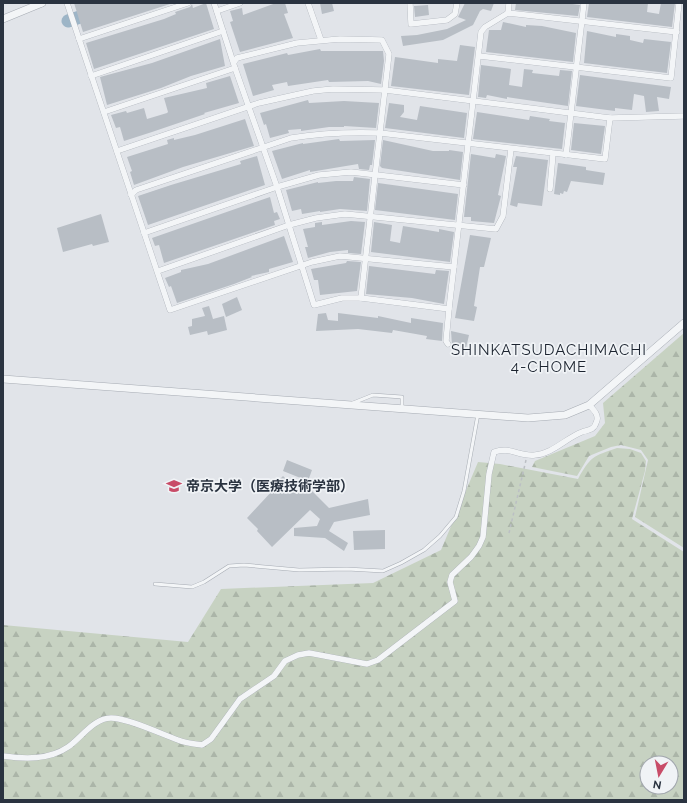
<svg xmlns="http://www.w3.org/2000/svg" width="687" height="803" font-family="Raleway,'Noto Sans JP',sans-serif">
  <defs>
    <pattern id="forest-firs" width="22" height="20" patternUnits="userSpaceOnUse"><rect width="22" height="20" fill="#c7d2c2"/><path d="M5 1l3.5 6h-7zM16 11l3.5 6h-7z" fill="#abb5a8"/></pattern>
  </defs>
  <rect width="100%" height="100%" fill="#e1e4e9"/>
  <g fill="url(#forest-firs)" fill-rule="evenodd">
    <polygon points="684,333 684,548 635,517 648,460 641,450 621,445 611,447 589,456 577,476 532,467 535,461 595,436 605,423 603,403"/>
    <path d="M617,448L630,449L641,453L646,461L645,471L632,519L684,552V800H3V625L188,642L221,589L373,583L441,550L478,462L500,464L578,479C590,457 593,456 617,448ZM647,763H671V787H647Z"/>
  </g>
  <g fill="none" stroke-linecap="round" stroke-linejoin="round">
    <polyline stroke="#9db5c7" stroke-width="13" points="68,21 121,3"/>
  </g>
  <g fill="#b8bec5">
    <polygon points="74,3 170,3 170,4 83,32"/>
    <polygon points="206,3 214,29 94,69 86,43 164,19 176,14 175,12 190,7 192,4 193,8"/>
    <polygon points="276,3 285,3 288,13 284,14 293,38 240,52 230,22 233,21 230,11 242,8 243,15"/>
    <polygon points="320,3 332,3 334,11 322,14"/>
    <polygon points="465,3 494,3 491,11 483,9 480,11 473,25 443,40 403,46 401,36 417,35 447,29 466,20 458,17"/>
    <polygon points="516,3 565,3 580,5 578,16 515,10"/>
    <polygon points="589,3 648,3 647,12 659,14 661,3 675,3 672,27 587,17"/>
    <polygon points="428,5 429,15 415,17 414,6"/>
    <polygon points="503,22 526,27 526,25 542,26 576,33 573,62 486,52 489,30 501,30"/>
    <polygon points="587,31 616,37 616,34 630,36 630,40 643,43 644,39 671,42 667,73 584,63"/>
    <polygon points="220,39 225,66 191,76 161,88 107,105 100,77 152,63"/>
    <polygon points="460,45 475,47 469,95 391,86 395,57 438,63 438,59 457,61"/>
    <polygon points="320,49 321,51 383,51 384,61 381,84 368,81 329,82 328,80 288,86 287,82 272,85 274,90 253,96 243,64 287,53 288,55"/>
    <polygon points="481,65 511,69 509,85 522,87 524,69 533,70 532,73 559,76 560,70 572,71 568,106 507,97 507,99 487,95 486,98 479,97 478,97"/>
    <polygon points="580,75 671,87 669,99 657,97 659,111 646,112 644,96 634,94 632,110 615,108 615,111 576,106"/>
    <polygon points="230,76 239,103 204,113 205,114 152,132 124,141 120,127 116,128 111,115 126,111 127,113 144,108 147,119 167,113 168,112 164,98 207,88 206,83"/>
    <polygon points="308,100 309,103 344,101 379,103 376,128 344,126 344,127 329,127 301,131 301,129 288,130 289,133 270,138 266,124 264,125 260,113"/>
    <polygon points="389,103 404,105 404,112 400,117 417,120 420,106 467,113 464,138 385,128"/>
    <polygon points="477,112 529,120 530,116 550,119 549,121 565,123 562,149 473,139"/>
    <polygon points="245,119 254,146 183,167 134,185 130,172 132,171 127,157 168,144 167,140 174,138 174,140 195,135"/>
    <polygon points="574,123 605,126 601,154 571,150"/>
    <polygon points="339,139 340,141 375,140 372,165 370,165 369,170 359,169 358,164 310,172 310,170 282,179 272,151 303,143 303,144"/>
    <polygon points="383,140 433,151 449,151 449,150 463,152 460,180 382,168 380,166"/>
    <polygon points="471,154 495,158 496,154 506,156 498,195 501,196 494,223 471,221 471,217 464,217"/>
    <polygon points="257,156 265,185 148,225 138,196 171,185 241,164 240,161"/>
    <polygon points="516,156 548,160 542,206 518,203 517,207 510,205 517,167 513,167"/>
    <polygon points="558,163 586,167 586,170 605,173 603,185 571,181 567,192 564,191 563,194 560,193 560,195 554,194"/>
    <polygon points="354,177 370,179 367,211 340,209 320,212 320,211 302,214 301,209 292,211 286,190 318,182 318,183 336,181 353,181"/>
    <polygon points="378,183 458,194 455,220 375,210"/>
    <polygon points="270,197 274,213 277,212 280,219 274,221 275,225 164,263 159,245 155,246 152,238"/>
    <polygon points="101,214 109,242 93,246 92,244 63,252 57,228"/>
    <polygon points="351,221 365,222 361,254 348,253 348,250 330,252 308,258 305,247 308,247 303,229 315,227 315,223 322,222 322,225"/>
    <polygon points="374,222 392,225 390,241 400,243 403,226 439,232 439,229 454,232 450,262 371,252"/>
    <polygon points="470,235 491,238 484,267 480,267 474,306 477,307 474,321 455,318"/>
    <polygon points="284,236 293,262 269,269 269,272 251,276 252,277 234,284 177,303 171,286 169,287 165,278 181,272 181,270 208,264"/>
    <polygon points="347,261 361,262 357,291 320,295 318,280 314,280 311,269 346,263"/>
    <polygon points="369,266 435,274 436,270 449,271 444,304 412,298 366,294"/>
    <polygon points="237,297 242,310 226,317 222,304"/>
    <polygon points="209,306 213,319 224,316 227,330 208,335 207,331 190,335 188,327 192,326 192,319 205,316 202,308"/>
    <polygon points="326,313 328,320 338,321 338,313 378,318 378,316 411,323 411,318 443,323 442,341 426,339 427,336 393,330 392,333 358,329 316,331 318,314"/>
    <polygon points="451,331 469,335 466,348 452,345"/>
    <polygon points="287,460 312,470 308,481 283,471"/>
    <polygon points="283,476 299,492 306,485 329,508 368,499 370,515 334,522 329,531 348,543 344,551 325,538 294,536 294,528 317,526 320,519 310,510 272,547 257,531 258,529 247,518 273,490 268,491"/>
    <polygon points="258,479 259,492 253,493 252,480"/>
    <polygon points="385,530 385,549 354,550 353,531"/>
  </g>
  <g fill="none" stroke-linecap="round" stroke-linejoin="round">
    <g stroke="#a6abb3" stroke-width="4">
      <g id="service">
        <polyline points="353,403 373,395 402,397 402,409"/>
        <polyline points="155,584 192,587 204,582 229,566 244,565 299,570 347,569 383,571 401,563 424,550 440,536 456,517 464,491 478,414"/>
      </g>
    </g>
    <g stroke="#a6abb3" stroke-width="6">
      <g id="minor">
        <polyline points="67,3 170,310 312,262 340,256 454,267"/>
        <polyline points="308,3 321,40"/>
        <polyline points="410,3 411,24 447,20 455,14 457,3"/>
        <polyline points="217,11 240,3"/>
        <polyline points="508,13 509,3"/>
        <polyline points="79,39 188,3"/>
        <polyline points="479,56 671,78 679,3"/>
        <polyline points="234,62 237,58 297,43 340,39 382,40 389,54 361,298"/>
        <polyline points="235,68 277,187 314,305 342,298 361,298 449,309 481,32 485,27 508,13 677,32"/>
        <polyline points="91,76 223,31"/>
        <polyline points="104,112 235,68 214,3"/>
        <polyline points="117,151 259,103 313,91 333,89 385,90 610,118 684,116"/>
        <polyline points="566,155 584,3"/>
        <polyline points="550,189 553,154"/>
        <path d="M131,195L136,190L291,138C321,133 350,132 380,133L605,159L610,118"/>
        <polyline points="144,233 277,187 319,175 351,172 464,185"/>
        <polyline points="158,271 289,225 316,218 345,214 496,229 503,216 511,149"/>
        <polyline points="448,344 446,341 449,309"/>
        <path d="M3,756C25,759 49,760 68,747C81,738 94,718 111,718C128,718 161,734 178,740C185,743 194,744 202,745L211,739L240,699L274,676L285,661L298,655L309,653L367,664L378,660L455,601L450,582L452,575L471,557L479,546L483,537L489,474L494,452C510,446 519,457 535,455C552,454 566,438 582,432C588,430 594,430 596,423C600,416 594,410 589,405"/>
      </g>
    </g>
    <g stroke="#a6abb3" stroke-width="8">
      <g id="tertiary">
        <polyline points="3,19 42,3"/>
        <polyline points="3,379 528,418 565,415 589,405 684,323"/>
      </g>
    </g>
    <polyline stroke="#bbbfc4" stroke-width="1.5" stroke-dasharray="3 3" stroke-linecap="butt" points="509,533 526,460"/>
    <use href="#service" stroke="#f3f5f7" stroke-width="3"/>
    <use href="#minor" stroke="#f3f5f7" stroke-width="5.5"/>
    <use href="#tertiary" stroke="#f3f5f7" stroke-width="7"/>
  </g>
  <defs>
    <g id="university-bare" transform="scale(1.2)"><path d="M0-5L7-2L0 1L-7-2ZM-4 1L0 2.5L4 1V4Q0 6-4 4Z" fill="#c84c68" stroke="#f0f3f6" stroke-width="2.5" paint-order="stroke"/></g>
  </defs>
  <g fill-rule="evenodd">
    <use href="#university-bare" x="174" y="486"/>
  </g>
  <g text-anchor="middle" stroke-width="3.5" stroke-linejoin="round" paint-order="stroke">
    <g font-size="14" font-weight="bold" fill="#2a3340" stroke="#f0f3f6" text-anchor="start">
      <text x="186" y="491">帝京大学（医療技術学部）</text>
    </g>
    <g font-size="15" letter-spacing="1" fill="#1c2430" stroke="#f0f3f6">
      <text x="549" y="355">SHINKATSUDACHIMACHI<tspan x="549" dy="17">4-CHOME</tspan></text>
    </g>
  </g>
  <rect width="687" height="803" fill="none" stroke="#2a3340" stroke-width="8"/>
  <g transform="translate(659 775) rotate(190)"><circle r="19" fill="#f0f3f6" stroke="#a1a6ad"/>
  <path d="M0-3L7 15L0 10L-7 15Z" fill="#c84c68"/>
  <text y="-6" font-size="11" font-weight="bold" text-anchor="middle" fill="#2a3340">N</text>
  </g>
</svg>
